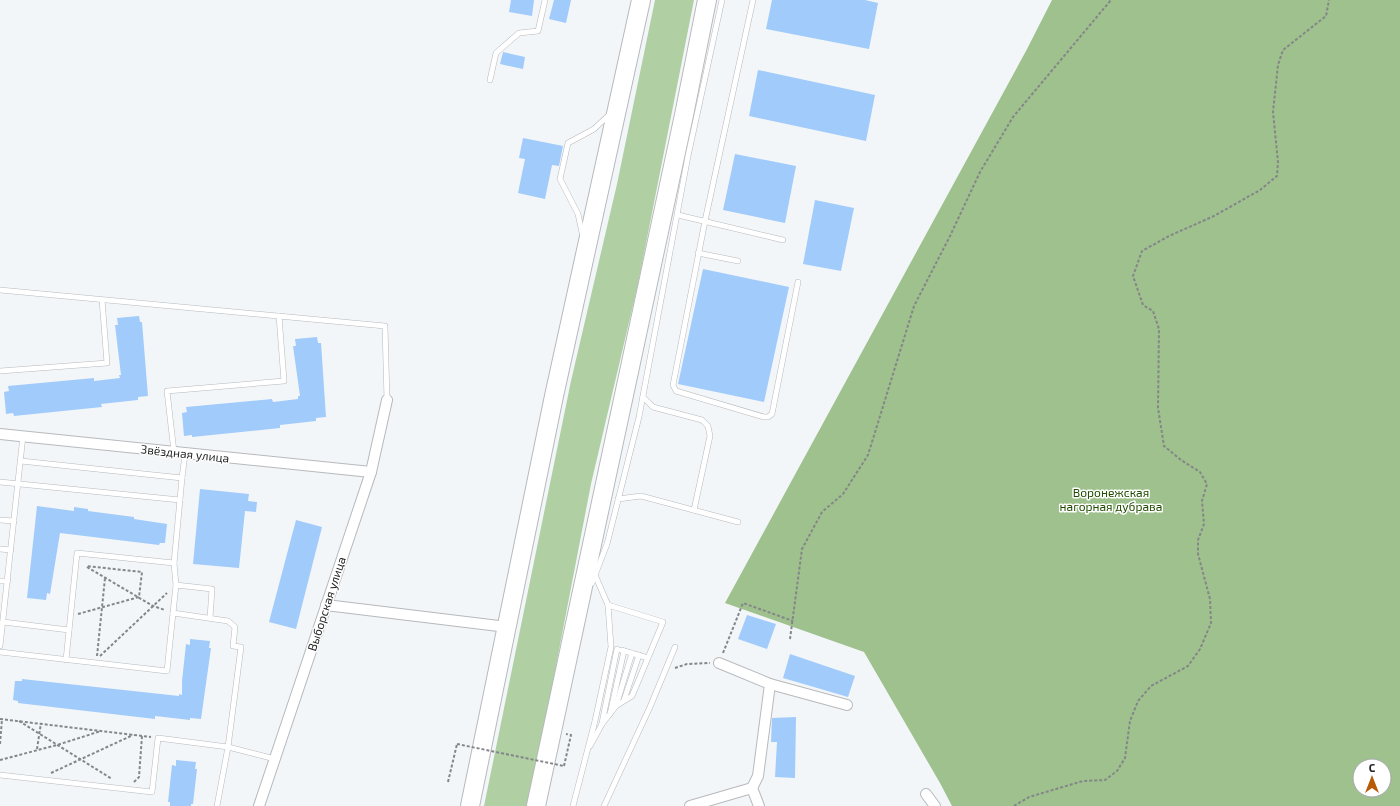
<svg xmlns="http://www.w3.org/2000/svg" width="1400" height="806" font-family="'Exo 2',sans-serif">
  <rect width="100%" height="100%" fill="#f3f6f9"/>
  <polygon fill="#b0cfa3" points="655,0 694,0 638,284 591,484 529,806 484,806 571,381 617,184"/>
  <path fill="#9ec18e" fill-rule="evenodd" d="M1052,0H1400V806H952L940,783L864,652L725,603L1026,51ZM1360,766H1384V790H1360Z"/>
  <g fill="#a1cbfa">
    <polygon points="511,0 534,0 532,16 509,12"/>
    <polygon points="554,0 571,0 566,23 549,19"/>
    <polygon points="772,0 865,0 878,3 869,49 766,29"/>
    <polygon points="503,52 525,57 523,69 500,64"/>
    <polygon points="758,70 875,95 866,141 749,116"/>
    <polygon points="523,138 563,146 559,166 552,165 545,199 518,193 525,159 519,158"/>
    <polygon points="735,154 796,166 785,223 723,210"/>
    <polygon points="815,200 854,208 841,271 803,264"/>
    <polygon points="703,269 789,287 764,402 678,384"/>
    <polygon points="139,316 140,322 142,322 148,396 138,397 138,400 101,404 102,407 14,416 13,413 6,414 4,392 9,391 8,386 94,378 94,381 120,378 119,375 121,375 115,325 118,325 117,318"/>
    <polygon points="317,337 318,343 321,343 326,417 316,418 316,421 280,425 280,428 192,437 192,435 184,436 182,413 187,412 186,407 272,399 273,402 298,399 298,396 300,396 293,346 296,346 295,339"/>
    <polygon points="200,489 249,494 248,501 257,502 256,512 245,511 239,568 193,564"/>
    <polygon points="37,506 74,511 74,507 88,509 88,511 134,517 134,519 167,524 165,543 160,543 159,545 60,533 50,594 47,593 46,600 27,598"/>
    <polygon points="296,520 322,527 296,629 269,622"/>
    <polygon points="747,615 776,624 767,649 738,639"/>
    <polygon points="190,639 210,641 209,648 211,648 201,719 190,718 190,720 155,716 155,719 18,703 18,701 13,700 15,681 22,681 22,679 179,696 179,694 182,695 182,681 186,644 190,645"/>
    <polygon points="790,654 855,676 848,697 783,678"/>
    <polygon points="796,717 795,778 775,777 777,742 771,742 772,718"/>
    <polygon points="176,760 196,762 195,769 197,769 193,804 191,804 191,806 170,806 170,802 168,802 172,765 176,766"/>
  </g>
  <g fill="none" stroke-linecap="round" stroke-linejoin="round">
    <g stroke="#b7b9bc" stroke-width="6">
      <g id="lane">
        <polyline points="753,0 705,221 673,385 676,391 764,417 768,417 772,414 798,282"/>
        <polyline points="490,80 496,53 519,33 538,31 545,0"/>
        <polyline points="678,215 783,240"/>
        <polyline points="583,237 578,214 560,179 568,143 594,129 610,114"/>
        <polyline points="698,253 738,261"/>
        <polyline points="0,290 385,326 387,400"/>
        <polyline points="0,371 107,363 102,300"/>
        <polyline points="643,397 653,407 702,420 708,426 710,436 694,510"/>
        <polyline points="174,452 167,391 284,381 279,316"/>
        <polyline points="21,461 182,478 174,563 176,585"/>
        <polyline points="182,478 185,454"/>
        <polyline points="0,482 180,500"/>
        <polyline points="618,499 641,496 738,522"/>
        <polyline points="0,520 14,521"/>
        <polyline points="0,549 11,550"/>
        <polyline points="0,581 8,581"/>
        <polyline points="592,583 607,544 639,417 688,156 722,0"/>
        <polyline points="173,613 176,585 212,589 210,618"/>
        <polyline points="3,622 69,630"/>
        <polyline points="0,646 23,436"/>
        <polyline points="621,650 648,658"/>
        <polyline points="0,652 167,671 173,613 228,621 235,627 233,646 241,647 228,747 275,759"/>
        <polyline points="66,660 77,553 174,563"/>
        <polyline points="624,700 639,655"/>
        <polyline points="616,706 632,653"/>
        <polyline points="610,714 624,651"/>
        <polyline points="602,723 617,649"/>
        <polyline points="590,746 602,724 616,706 632,696 663,622 608,605"/>
        <polyline points="0,775 152,792 158,738 228,747 217,806"/>
        <polyline points="573,806 595,721 611,647 608,605 595,575"/>
        <polyline points="604,806 650,707 675,647"/>
      </g>
    </g>
    <g stroke="#b7b9bc" stroke-width="12">
      <g id="street">
        <polyline points="0,434 371,472"/>
        <polyline points="326,605 507,627"/>
        <polyline points="719,663 770,684 758,776 752,788 759,806"/>
        <polyline points="770,684 847,705"/>
        <polyline points="926,794 935,806"/>
        <polyline points="259,806 371,472 387,400"/>
        <polyline points="690,806 752,788"/>
      </g>
    </g>
    <g stroke="#b7b9bc" stroke-width="20">
      <g id="highway">
        <polyline points="470,806 554,396 641,0"/>
        <polyline points="536,806 684,115 707,0"/>
      </g>
    </g>
    <g stroke="#858688" stroke-width="2" stroke-dasharray="3 2" stroke-linecap="butt">
      <polyline points="87,567 153,606 165,610"/>
      <polyline points="78,614 139,597 142,572 86,566"/>
      <polyline points="790,639 802,549 822,512 843,494 868,455 914,306 950,236 980,172 1013,117 1111,0"/>
      <polyline points="723,653 743,603 793,621"/>
      <polyline points="97,656 105,578"/>
      <polyline points="100,656 167,593"/>
      <polyline points="675,668 687,664 710,663"/>
      <polyline points="0,719 151,737"/>
      <polyline points="19,721 112,779"/>
      <polyline points="0,744 2,719"/>
      <polyline points="37,749 41,723"/>
      <polyline points="0,760 57,745 101,731"/>
      <polyline points="564,766 571,735 566,734"/>
      <polyline points="51,773 133,735"/>
      <polyline points="134,782 139,777 142,736"/>
      <polyline points="448,782 457,744"/>
      <polyline points="1014,806 1029,797 1083,781 1105,780 1117,771 1125,758 1130,721 1138,701 1151,686 1188,666 1200,649 1211,623 1210,599 1198,554 1198,540 1204,524 1202,501 1207,484 1200,472 1181,460 1164,446 1158,408 1159,329 1153,311 1143,305 1133,276 1142,251 1169,236 1214,216 1260,190 1277,176 1278,162 1273,112 1278,65 1283,50 1326,16 1329,0"/>
    </g>
    <use href="#lane" stroke="#fff" stroke-width="5"/>
    <use href="#street" stroke="#fff" stroke-width="10"/>
    <use href="#highway" stroke="#fff" stroke-width="18"/>
    <polyline stroke="#858688" stroke-width="2" stroke-dasharray="3 2" stroke-linecap="butt" points="457,744 564,766"/>
  </g>
  <g text-anchor="middle" stroke-width="3" stroke-linejoin="round" paint-order="stroke">
    <g font-size="12" fill="#232425" stroke="#fff">
      <text transform="translate(185 454) rotate(6)" y="4">Звёздная улица</text>
      <text transform="translate(327 604) rotate(-72)" y="4">Выборская улица</text>
    </g>
    <g font-size="12" fill="#204b00" stroke="#fff">
      <text x="1111" y="497">Воронежская<tspan x="1111" dy="14">нагорная дубрава</tspan></text>
    </g>
  </g>
  <g transform="translate(1372 778)"><circle r="19" fill="#ffffff" stroke="#a7a7a8"/>
  <path d="M0-3L7 15L0 10L-7 15Z" fill="#b85b05"/>
  <text y="-6" font-size="11" font-weight="bold" text-anchor="middle" fill="#232425">С</text>
  </g>
</svg>
